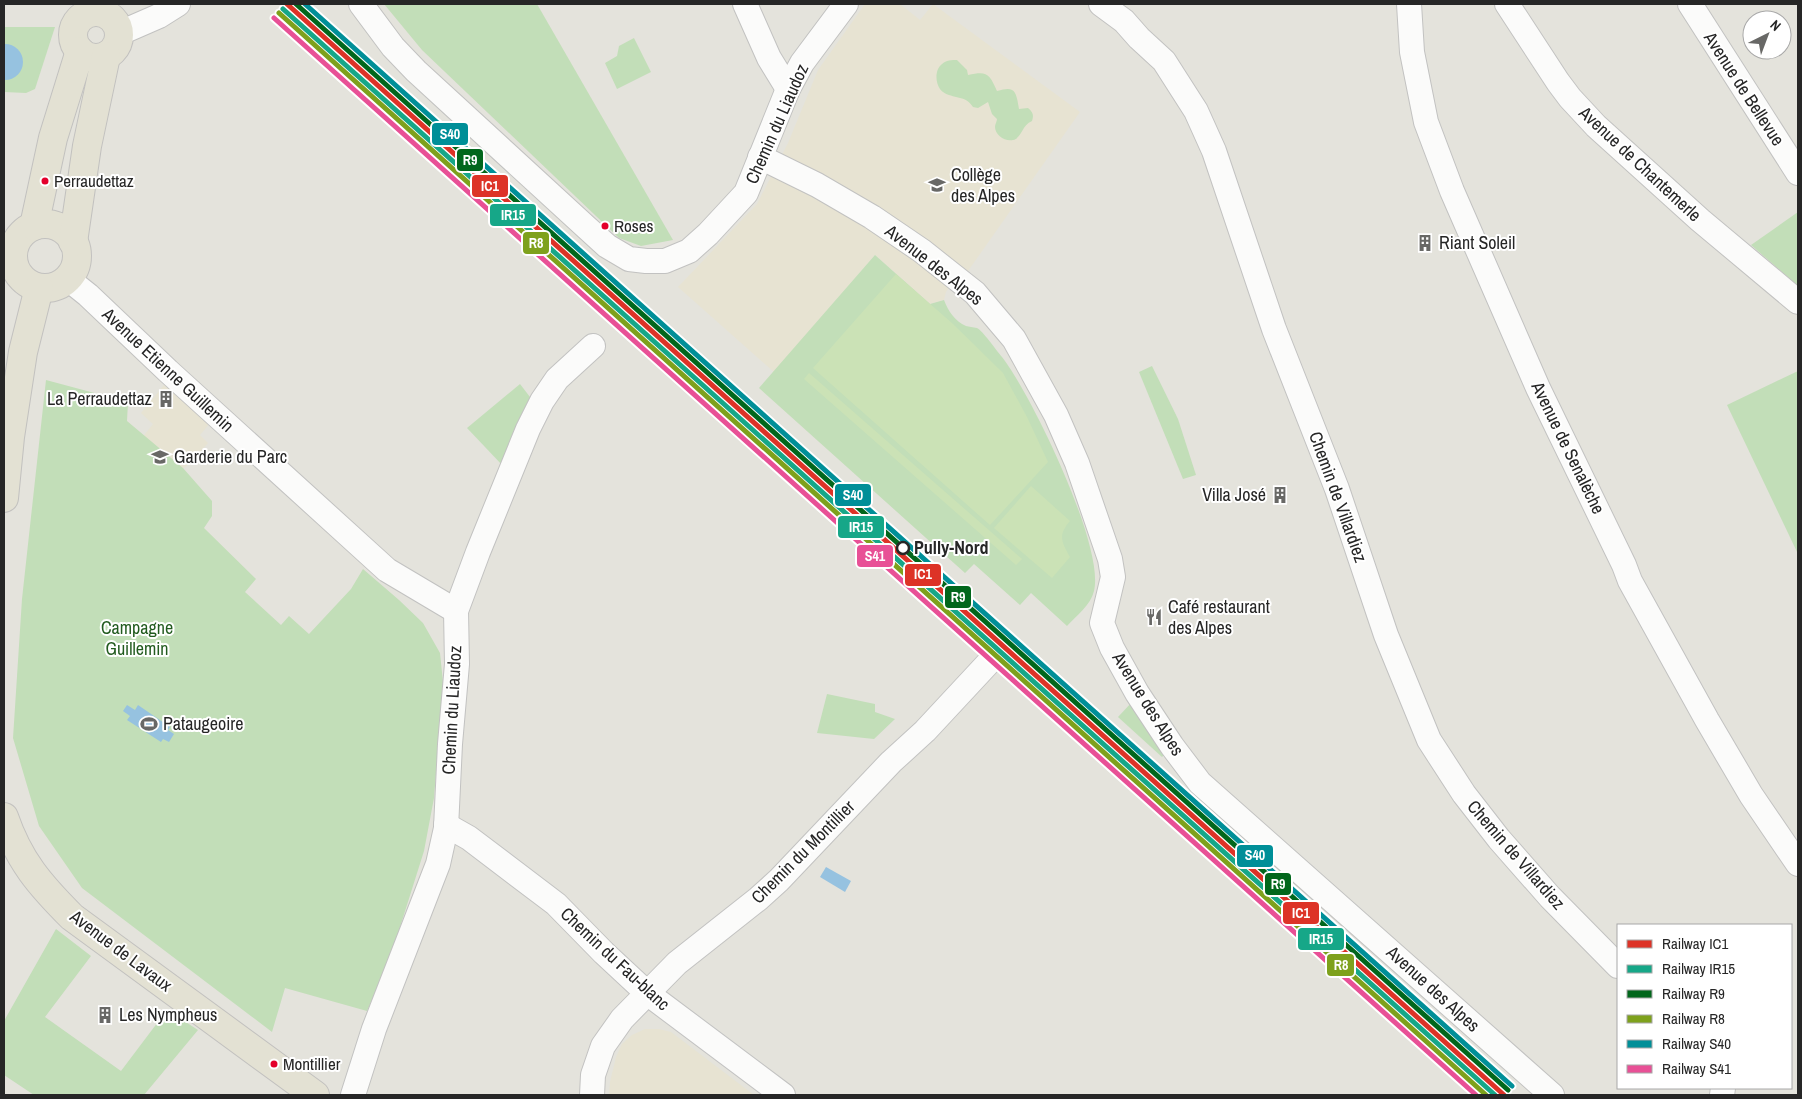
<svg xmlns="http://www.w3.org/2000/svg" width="1802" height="1099" font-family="'Archivo Narrow',sans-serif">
  <rect width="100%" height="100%" fill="#e4e3dc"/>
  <g fill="#e7e3d2">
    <polygon points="865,4 900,4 920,20 933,4 1080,112 968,271 959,276 951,284 946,292 944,300 930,304 875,255 774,372 678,287 757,204 788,143 818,70"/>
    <polygon points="164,385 210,423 200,435 208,443 190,463 169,480 134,448 153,424 141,413"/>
    <polygon points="645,1029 659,1029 671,1032 754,1095 609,1095 610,1082 616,1057 622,1044 632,1035"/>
  </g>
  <g fill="#c2deb8">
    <polygon points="384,4 537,4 673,240 641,246 619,238 422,50"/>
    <polygon points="4,27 55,27 35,89 26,93 4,92"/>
    <polygon points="634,38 651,72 617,89 605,63 617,56 619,46"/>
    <path d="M957,60L967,70L968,75C987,71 989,73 997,91C1016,85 1016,92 1019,109L1028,108C1033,112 1034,115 1032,121C1021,126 1022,138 1013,140C1005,142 995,135 995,127C995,124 997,121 997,119L992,114L988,102L978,108L973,107C966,95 953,99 943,92C935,86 934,70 942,64C946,60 952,60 957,60Z"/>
    <polygon points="1798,212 1798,286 1751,245"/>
    <path d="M875,255L930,304L944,300C948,311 955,321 966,326C969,327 973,327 977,328C983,331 996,350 1002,357C1031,394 1105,546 1094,591C1091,605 1076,616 1067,626L1031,593L1020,605L974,564L965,573L759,388Z"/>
    <polygon points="1152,366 1178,419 1196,475 1183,479 1139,372"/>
    <polygon points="1798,371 1798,554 1727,405"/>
    <polygon points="46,380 128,402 127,421 183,468 212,501 212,516 204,528 256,579 245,592 281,625 289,616 309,634 351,589 363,569 399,600 423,623 440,653 443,682 434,798 424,851 389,962 367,1011 285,988 272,1032 82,888 39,826 13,738 22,599"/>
    <polygon points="520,384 530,397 503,466 467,428"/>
    <polygon points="827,694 875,704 875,712 895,719 874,739 817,733"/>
    <polygon points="1133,701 1168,751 1162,757 1118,717"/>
    <polygon points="56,929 91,956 45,1017 121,1071 167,1010 198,1030 144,1095 34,1095 4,1075 4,1021"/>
  </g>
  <g fill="#cbe2b6">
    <polygon points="896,274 953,324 1003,373 1027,417 1048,462 990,525 813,368"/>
    <polygon points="809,373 1022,559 1016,565 804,379"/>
    <path d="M1031,486L1070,521C1058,535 1061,541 1070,557L1052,578L994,528Z"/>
  </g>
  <g fill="#96c2e0">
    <polygon points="127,705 135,710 138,705 170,727 168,730 174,734 169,742 163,739 161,742 127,720 130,716 123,711"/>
    <polygon points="826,867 851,881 845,892 820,877"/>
  </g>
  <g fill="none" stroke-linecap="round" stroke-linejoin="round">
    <polyline stroke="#96c2e0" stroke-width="36" points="4,62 5,62"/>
    <g stroke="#c2c2c1" stroke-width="26">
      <g id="street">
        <polyline points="361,4 393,47 416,71 586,227 607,246 629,259 646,261 665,261 689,251 708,234 746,193 788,89 802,63 846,4"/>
        <polyline points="745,4 769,58 788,89"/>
        <polyline points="1101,4 1124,21 1139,38 1164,61 1196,111 1214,151 1274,329 1337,489 1386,635 1429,740 1464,794 1499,839 1550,897 1618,966"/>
        <polyline points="1409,4 1412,52 1426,122 1452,191 1538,388 1624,565 1630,581 1707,720 1751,795 1798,864"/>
        <polyline points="1507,4 1558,82 1570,98 1596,126 1700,220 1798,302"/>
        <polyline points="1690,4 1798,173"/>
        <polyline points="120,33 159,16 178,4"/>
        <polyline points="760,157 817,185 872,217 922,251 975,293 1014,339 1056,415 1077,463 1110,559 1113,577 1102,623 1112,648 1137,693 1172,746 1200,783 1552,1095"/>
        <polyline points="4,248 13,251"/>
        <polyline points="68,279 88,295 168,371 387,570 456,611"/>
        <polyline points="446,825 469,838 556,904 604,953 647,993 783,1095"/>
        <polyline points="353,1095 374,1029 438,864 446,828 450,744 457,664 456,611 478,552 528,429 542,401 557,379 593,346"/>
        <polyline points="592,1095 593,1075 603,1046 622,1019 677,963 758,899 779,880 891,762 925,731 992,659"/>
        <polyline points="1722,1095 1723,1088"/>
      </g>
    </g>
    <g stroke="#c2c1bf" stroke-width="30">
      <g id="primary">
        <circle cx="96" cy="35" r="23"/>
        <circle cx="45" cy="256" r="32"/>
        <polyline points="34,226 53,138 80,51"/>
        <polyline points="73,242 87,146 106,56"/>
        <polyline points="4,498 10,437 23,352 39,288"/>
        <path d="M4,817C19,861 40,885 72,917L315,1095"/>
      </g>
    </g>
    <use href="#street" stroke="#fbfbfa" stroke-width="24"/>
    <use href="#primary" stroke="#e3e1d3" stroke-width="28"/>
    <g stroke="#fff" stroke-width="9">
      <polyline id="rail-1" points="287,4 1504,1095"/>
    </g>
    <g stroke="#fff" stroke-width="9">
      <polyline id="rail-2" points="283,9 1495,1095"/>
    </g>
    <g stroke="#fff" stroke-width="9">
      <polyline id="rail-3" points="296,4 1508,1090"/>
    </g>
    <g stroke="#fff" stroke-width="9">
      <polyline id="rail-4" points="279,13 1486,1095"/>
    </g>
    <g stroke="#fff" stroke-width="9">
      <polyline id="rail-5" points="305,4 1512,1086"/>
    </g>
    <g stroke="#fff" stroke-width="9">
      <polyline id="rail-6" points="274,18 1476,1095"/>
    </g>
    <use href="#rail-1" stroke="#dd3327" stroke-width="5"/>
    <use href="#rail-2" stroke="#16a788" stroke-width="5"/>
    <use href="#rail-3" stroke="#02671c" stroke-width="5"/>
    <use href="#rail-4" stroke="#7ea11c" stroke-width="5"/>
    <use href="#rail-5" stroke="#008f98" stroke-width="5"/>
    <use href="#rail-6" stroke="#e85096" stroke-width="5"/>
  </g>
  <defs>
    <g id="school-bare" transform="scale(1.35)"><path d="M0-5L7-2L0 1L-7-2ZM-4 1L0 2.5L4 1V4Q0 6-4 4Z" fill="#686866" stroke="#fff" stroke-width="2.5" paint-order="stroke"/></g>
    <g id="building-bare" transform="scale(1.35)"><path d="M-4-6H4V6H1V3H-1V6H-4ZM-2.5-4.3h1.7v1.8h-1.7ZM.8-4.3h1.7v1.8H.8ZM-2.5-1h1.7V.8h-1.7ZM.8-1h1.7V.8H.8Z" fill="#686866" stroke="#fff" stroke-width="2.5" paint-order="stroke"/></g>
    <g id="restaurant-bare" transform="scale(1.35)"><path d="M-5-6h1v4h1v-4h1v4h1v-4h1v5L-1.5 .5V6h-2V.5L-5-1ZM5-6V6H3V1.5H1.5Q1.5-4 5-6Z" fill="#686866" stroke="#fff" stroke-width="2.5" paint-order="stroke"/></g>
    <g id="stadium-bare" transform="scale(1.35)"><path d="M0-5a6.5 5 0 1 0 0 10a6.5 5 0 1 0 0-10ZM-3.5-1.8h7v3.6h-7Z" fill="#686866" stroke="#fff" stroke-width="2.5" paint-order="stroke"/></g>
  </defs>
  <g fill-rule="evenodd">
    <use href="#school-bare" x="937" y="185"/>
    <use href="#building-bare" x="1425" y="243"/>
    <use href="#building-bare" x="166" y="399"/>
    <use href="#school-bare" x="160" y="457"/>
    <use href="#building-bare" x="1280" y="495"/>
    <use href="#restaurant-bare" x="1154" y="617"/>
    <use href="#stadium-bare" x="149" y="724"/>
    <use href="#building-bare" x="105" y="1015"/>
  </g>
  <g fill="#e4002b" stroke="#fff" stroke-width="2">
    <circle cx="45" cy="181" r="4.5"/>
    <circle cx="605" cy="226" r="4.5"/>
    <circle cx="274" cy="1064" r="4.5"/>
  </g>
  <circle fill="#fff" stroke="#262626" stroke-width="2.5" cx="903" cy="548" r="6"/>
  <g text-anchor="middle" stroke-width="4" stroke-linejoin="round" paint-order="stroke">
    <g font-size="17" fill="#262626" stroke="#fff" text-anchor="start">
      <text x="54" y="187">Perraudettaz</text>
      <text x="614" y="232">Roses</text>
      <text x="283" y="1070">Montillier</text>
    </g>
    <g font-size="18" fill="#262626" stroke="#fff">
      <text transform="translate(1744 89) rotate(57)" y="6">Avenue de Bellevue</text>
      <text transform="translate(777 124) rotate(-66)" y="6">Chemin du Liaudoz</text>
      <text transform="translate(1640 164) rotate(43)" y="6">Avenue de Chantemerle</text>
      <text transform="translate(934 265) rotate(38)" y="6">Avenue des Alpes</text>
      <text transform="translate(168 370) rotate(43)" y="6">Avenue Etienne Guillemin</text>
      <text transform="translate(1568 448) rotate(64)" y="6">Avenue de Senalèche</text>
      <text transform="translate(1338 497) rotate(70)" y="6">Chemin de Villardiez</text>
      <text transform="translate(1148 704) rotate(58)" y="6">Avenue des Alpes</text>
      <text transform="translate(452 710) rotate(-87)" y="6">Chemin du Liaudoz</text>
      <text transform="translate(803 852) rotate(-45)" y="6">Chemin du Montillier</text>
      <text transform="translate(1516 855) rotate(49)" y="6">Chemin de Villardiez</text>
      <text transform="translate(121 951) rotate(37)" y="6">Avenue de Lavaux</text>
      <text transform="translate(615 959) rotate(43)" y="6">Chemin du Fau-blanc</text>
      <text transform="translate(1433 989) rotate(42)" y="6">Avenue des Alpes</text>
    </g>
    <g font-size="18" fill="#262626" stroke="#fff" text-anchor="start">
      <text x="951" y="181">Collège<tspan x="951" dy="21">des Alpes</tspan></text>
      <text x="1439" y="249">Riant Soleil</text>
      <text x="152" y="405" text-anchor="end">La Perraudettaz</text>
      <text x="174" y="463">Garderie du Parc</text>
      <text x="1266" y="501" text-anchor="end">Villa José</text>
      <text x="1168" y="613">Café restaurant<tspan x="1168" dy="21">des Alpes</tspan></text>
      <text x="163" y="730">Pataugeoire</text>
      <text x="119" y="1021">Les Nympheus</text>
    </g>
    <g font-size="18" font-weight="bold" fill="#262626" stroke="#fff" text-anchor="start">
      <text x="914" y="554">Pully-Nord</text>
    </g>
    <g font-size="18" fill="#225b1f" stroke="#fff">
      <text x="137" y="634">Campagne<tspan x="137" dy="21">Guillemin</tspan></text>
    </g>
  </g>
  <g stroke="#fff" stroke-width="2">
    <rect x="431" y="122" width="38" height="24" rx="5" fill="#008f98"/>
    <rect x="456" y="148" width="28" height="24" rx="5" fill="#02671c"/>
    <rect x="471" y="174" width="38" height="24" rx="5" fill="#dd3327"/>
    <rect x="489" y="203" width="48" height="24" rx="5" fill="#16a788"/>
    <rect x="522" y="231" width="28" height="24" rx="5" fill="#7ea11c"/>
    <rect x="834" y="483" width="38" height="24" rx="5" fill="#008f98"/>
    <rect x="837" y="515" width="48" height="24" rx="5" fill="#16a788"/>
    <rect x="856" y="544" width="38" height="24" rx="5" fill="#e85096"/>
    <rect x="904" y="563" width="38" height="24" rx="5" fill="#dd3327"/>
    <rect x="944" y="585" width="28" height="24" rx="5" fill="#02671c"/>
    <rect x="1236" y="844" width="38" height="24" rx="5" fill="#008f98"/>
    <rect x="1264" y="872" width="28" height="24" rx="5" fill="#02671c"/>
    <rect x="1282" y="901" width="38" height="24" rx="5" fill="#dd3327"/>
    <rect x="1297" y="927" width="48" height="24" rx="5" fill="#16a788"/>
    <rect x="1326" y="953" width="29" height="24" rx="5" fill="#7ea11c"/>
  </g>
  <g font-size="14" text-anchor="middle" font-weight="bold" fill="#fff">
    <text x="450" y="139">S40</text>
    <text x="470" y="165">R9</text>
    <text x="490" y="191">IC1</text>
    <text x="513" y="220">IR15</text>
    <text x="536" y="248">R8</text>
    <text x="853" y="500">S40</text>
    <text x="861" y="532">IR15</text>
    <text x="875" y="561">S41</text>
    <text x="923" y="579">IC1</text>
    <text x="958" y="602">R9</text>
    <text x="1255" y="860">S40</text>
    <text x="1278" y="889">R9</text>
    <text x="1301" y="918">IC1</text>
    <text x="1321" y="944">IR15</text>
    <text x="1341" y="970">R8</text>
  </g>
  <rect width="1802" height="1099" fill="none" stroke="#262626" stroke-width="10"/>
  <rect x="1617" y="924" width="175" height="165" fill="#ffffff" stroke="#a8a8a8"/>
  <rect x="1627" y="940" width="25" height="8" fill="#dd3327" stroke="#a8a8a8"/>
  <text x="1662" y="949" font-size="15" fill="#262626">Railway IC1</text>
  <rect x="1627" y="965" width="25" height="8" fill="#16a788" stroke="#a8a8a8"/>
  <text x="1662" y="974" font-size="15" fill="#262626">Railway IR15</text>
  <rect x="1627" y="990" width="25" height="8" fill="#02671c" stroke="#a8a8a8"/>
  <text x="1662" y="999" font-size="15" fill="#262626">Railway R9</text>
  <rect x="1627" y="1015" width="25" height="8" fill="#7ea11c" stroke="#a8a8a8"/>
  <text x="1662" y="1024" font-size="15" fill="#262626">Railway R8</text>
  <rect x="1627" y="1040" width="25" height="8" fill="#008f98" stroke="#a8a8a8"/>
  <text x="1662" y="1049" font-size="15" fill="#262626">Railway S40</text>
  <rect x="1627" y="1065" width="25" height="8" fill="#e85096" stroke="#a8a8a8"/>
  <text x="1662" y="1074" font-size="15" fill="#262626">Railway S41</text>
  <g transform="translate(1767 35) rotate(42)"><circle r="24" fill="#ffffff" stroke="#a8a8a8"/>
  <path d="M0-4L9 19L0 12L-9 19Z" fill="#686866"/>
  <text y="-8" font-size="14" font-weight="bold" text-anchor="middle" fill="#262626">N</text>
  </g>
</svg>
